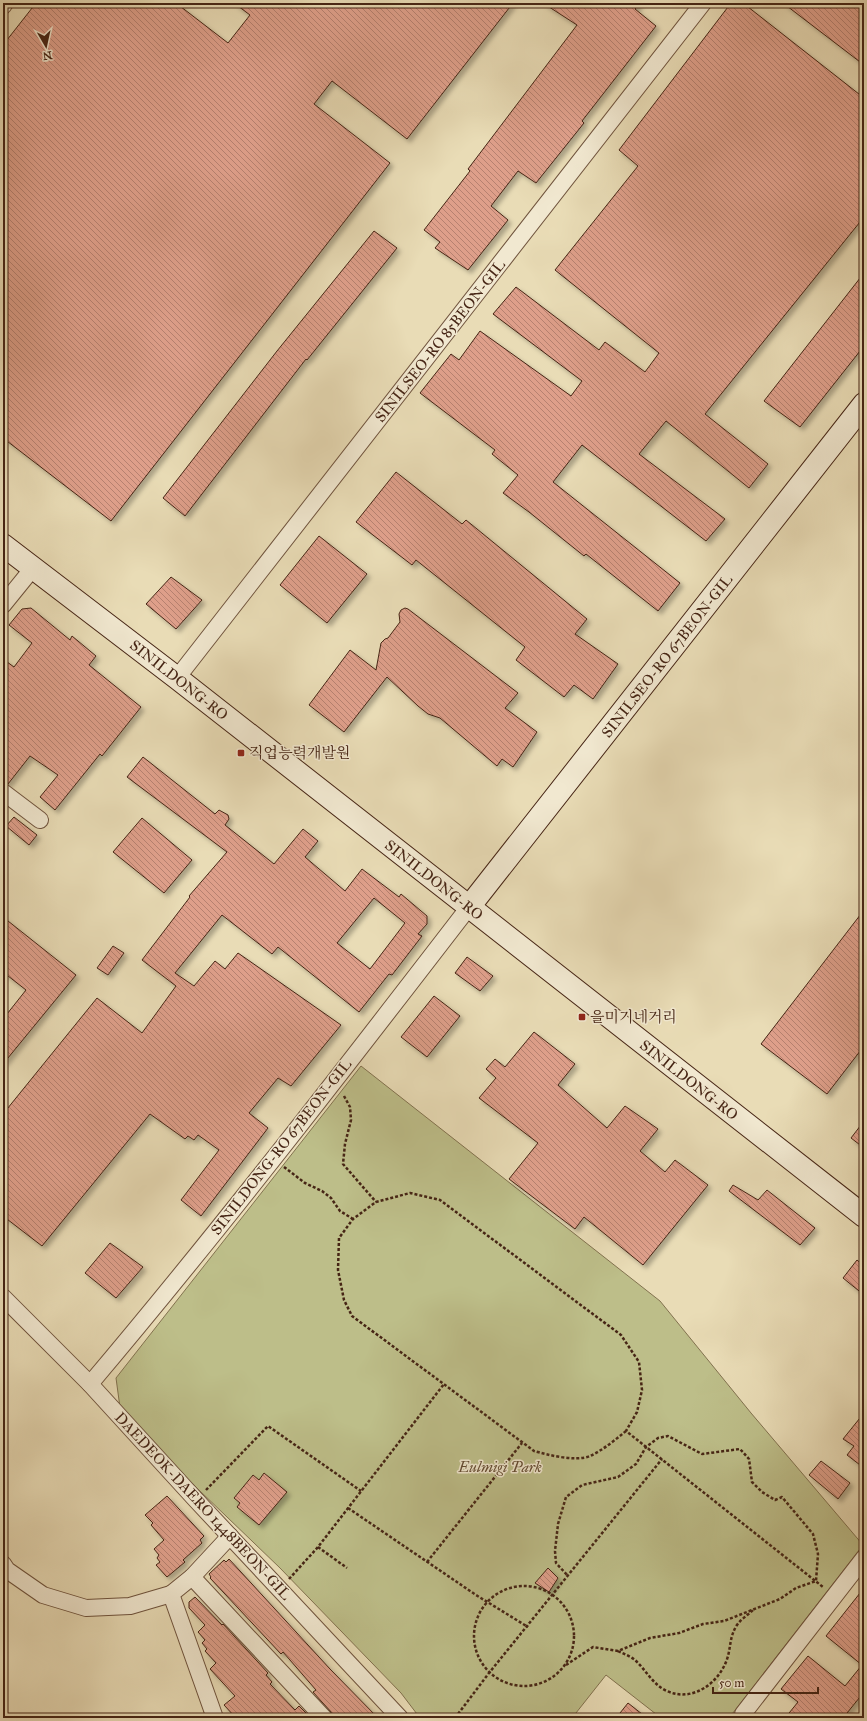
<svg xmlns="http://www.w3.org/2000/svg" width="867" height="1721" font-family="'IM FELL Great Primer','Noto Serif KR',serif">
  <defs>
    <pattern id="building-back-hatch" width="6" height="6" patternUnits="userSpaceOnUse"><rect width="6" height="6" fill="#de9f8a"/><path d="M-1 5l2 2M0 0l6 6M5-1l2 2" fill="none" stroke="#b68170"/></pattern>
    <filter id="shadow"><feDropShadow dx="3.5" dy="3.5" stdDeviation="2" flood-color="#0004"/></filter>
  </defs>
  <rect width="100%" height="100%" fill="#e9dcb6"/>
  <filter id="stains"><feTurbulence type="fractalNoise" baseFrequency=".005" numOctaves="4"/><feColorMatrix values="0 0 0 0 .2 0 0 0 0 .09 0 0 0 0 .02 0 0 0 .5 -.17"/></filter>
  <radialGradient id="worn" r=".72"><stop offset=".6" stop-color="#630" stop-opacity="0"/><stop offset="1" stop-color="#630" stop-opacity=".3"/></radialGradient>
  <polygon fill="#bdbe89" stroke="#82724f" points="361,1066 660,1301 751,1413 863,1545 729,1718 661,1718 606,1675 572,1718 420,1718 401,1693 280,1568 121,1415 116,1378"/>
  <g fill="url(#building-back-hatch)" stroke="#462515" fill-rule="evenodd" filter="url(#shadow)">
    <polygon points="36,3 176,3 228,43 250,15 234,3 513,3 407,139 332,81 314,104 390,163 111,521 3,438 3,45"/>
    <polygon points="543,3 640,3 635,9 656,26 582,121 584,123 536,183 518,171 491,206 508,220 468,270 435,248 440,242 424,230 470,171 468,169 577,25"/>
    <polygon points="731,3 743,3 864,98 864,217 705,414 768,464 749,488 666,421 639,454 725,519 706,541 582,445 553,482 680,583 658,611 586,554 584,556 529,512 503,493 518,475 492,454 495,450 420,393 451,354 459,360 480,331 571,396 582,381 493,314 516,287 599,350 605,342 645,372 659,353 555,270 638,166 619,150"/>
    <polygon points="783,3 864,3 864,65"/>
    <polygon points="374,231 397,248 307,360 306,359 185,516 163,498 277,351"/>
    <polygon points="864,273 864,346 800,427 764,401"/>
    <polygon points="396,472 462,524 466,520 587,619 575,634 618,664 593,699 574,685 564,697 516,660 525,647 416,560 412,565 356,522"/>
    <polygon points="319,536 367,574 327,623 280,585"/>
    <polygon points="171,577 202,600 176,629 146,604"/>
    <polygon points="31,608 70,640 72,636 96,656 89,665 141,707 102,756 100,754 55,810 40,797 58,775 30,756 8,784 3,783 3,659 14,667 32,643 9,625 22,609"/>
    <polygon points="405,608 408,609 518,693 505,708 537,732 513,767 502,759 497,766 440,718 428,714 418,706 387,677 344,732 309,705 350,650 376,670 381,643 385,639 388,638 400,622 399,614 401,610"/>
    <path d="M143,757L215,814L219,810L228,815L229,819L225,825L274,864L303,829L318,841L305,857L345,891L362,869L399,897L401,894L427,916V924L418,934L422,936L392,975L389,974L359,1012L278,947L272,954L222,915L175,973L194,986L215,961L225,969L238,953L341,1025L291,1086L278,1078L249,1113L268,1128L201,1216L181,1200L219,1150L198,1135L194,1140L188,1136L185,1139L150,1114L42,1246L3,1216V1114L97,998L142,1033L176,986L142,960L190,897L189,896L227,852L127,777ZM374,898L405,923L370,969L337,943Z"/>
    <polygon points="14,817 37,835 29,845 6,826"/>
    <polygon points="142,818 192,860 164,893 113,852"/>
    <polygon points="864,910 864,1046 827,1094 761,1044"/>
    <polygon points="3,917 76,975 3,1064 3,1019 26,990 3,972"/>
    <polygon points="113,946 124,953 108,975 97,968"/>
    <polygon points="467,957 493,976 480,991 455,973"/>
    <polygon points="434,996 460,1016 427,1057 401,1037"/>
    <polygon points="534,1032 575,1064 558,1085 607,1128 625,1106 658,1129 640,1151 665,1172 675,1160 708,1185 643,1265 584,1217 575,1229 509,1179 538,1143 479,1098 496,1078 486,1069 495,1059 505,1067"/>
    <polygon points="864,1121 864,1148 851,1138"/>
    <polygon points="733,1185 758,1200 767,1190 815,1228 800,1245 729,1191"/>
    <polygon points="110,1243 143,1267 116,1298 85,1273"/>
    <polygon points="857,1260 864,1266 864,1295 843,1278"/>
    <polygon points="864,1413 864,1468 847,1455 854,1446 843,1439"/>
    <polygon points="821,1461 850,1483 838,1499 809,1475"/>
    <polygon points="264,1473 287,1492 259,1525 237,1507 240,1503 234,1498 253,1475 259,1480"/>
    <polygon points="167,1496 204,1536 200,1540 202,1543 183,1560 185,1562 167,1577 156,1565 160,1562 157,1558 159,1555 154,1549 164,1540 151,1525 153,1523 145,1515"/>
    <polygon points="229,1559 330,1669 378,1718 333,1718 331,1712 313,1692 316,1690 283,1652 281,1654 210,1578 211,1577 209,1574 224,1560 226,1562"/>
    <polygon points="548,1568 558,1578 549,1592 535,1583"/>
    <polygon points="864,1588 864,1692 843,1718 785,1718 798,1702 781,1689 808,1656 845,1686 862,1665 826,1636"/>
    <polygon points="195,1597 222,1625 223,1624 268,1673 266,1675 272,1682 270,1684 295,1710 299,1706 311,1718 236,1718 224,1705 235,1696 210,1669 216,1663 205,1651 207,1649 202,1643 205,1640 198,1632 205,1625 189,1608 189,1602"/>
    <polygon points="628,1703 647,1718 616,1718"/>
  </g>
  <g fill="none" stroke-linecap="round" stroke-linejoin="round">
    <g stroke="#6f533d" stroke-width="18">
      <g id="street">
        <polyline points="3,6 5,3"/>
        <polyline points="3,605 33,568"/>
        <polyline points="177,678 703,3"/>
        <polyline points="3,792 40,820"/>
        <polyline points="3,1297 90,1384 196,1500 400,1718"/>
        <path d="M90,1384C221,1229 345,1068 469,907"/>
        <polyline points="3,1564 7,1570 43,1595 86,1608 130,1606 171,1594"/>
        <polyline points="192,1577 324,1718"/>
        <polyline points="215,1718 171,1594 192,1577 230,1536"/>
        <polyline points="748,1718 743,1714 864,1558"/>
      </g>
    </g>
    <g stroke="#462515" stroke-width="24">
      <g id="secondary">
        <polyline points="3,545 177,678 864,1216"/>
        <polyline points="469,907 864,404"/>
      </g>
    </g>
    <g stroke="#462515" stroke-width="2.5" stroke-dasharray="3 2" stroke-linecap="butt">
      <polyline points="344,1096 350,1107 351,1120 345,1144 343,1164 376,1202"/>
      <polyline points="284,1167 305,1183 322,1191 331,1198 340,1211 353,1219"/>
      <path d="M626,1431C615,1440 603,1450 590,1456C576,1462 548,1455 534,1451L352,1316L344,1300L338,1270L339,1238L353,1219L376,1202L410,1193L440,1200L621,1335L639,1362L642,1390L637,1412L626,1431L823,1587"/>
      <polyline points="206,1490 268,1426 361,1491"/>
      <polyline points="348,1508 476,1595 528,1627"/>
      <polyline points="318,1547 347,1568"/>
      <polyline points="427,1562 522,1443"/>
      <polyline points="289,1579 318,1547 444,1384"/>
      <circle cx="524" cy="1636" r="50"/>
      <path d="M618,1651C624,1654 630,1656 635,1660C646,1670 653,1685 667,1691C693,1703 721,1682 728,1656C731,1644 730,1636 737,1625C741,1619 748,1615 753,1610"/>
      <polyline points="566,1665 593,1647 618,1651 650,1638 679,1633 703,1624 724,1621 780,1599 796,1588 816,1581 818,1554 813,1534 782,1497 775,1500 762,1492 752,1482 749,1459 740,1449 702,1454 668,1436 658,1438 646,1447 636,1464 618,1477 582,1485 566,1497 558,1524 555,1551 556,1563 568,1576"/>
      <polyline points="455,1718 489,1673 662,1459"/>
    </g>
    <use href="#street" stroke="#f1e8d0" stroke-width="16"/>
    <use href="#secondary" stroke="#f1e8d0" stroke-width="22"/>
  </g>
  <g fill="#8f2418" stroke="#f1e8d0" stroke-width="1.5">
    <rect x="237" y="749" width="8" height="8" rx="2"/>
    <rect x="578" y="1013" width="8" height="8" rx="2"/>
  </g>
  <g text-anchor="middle" stroke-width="3" stroke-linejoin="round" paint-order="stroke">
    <g font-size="15" fill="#462515" stroke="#f1e8d0">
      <text transform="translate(440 341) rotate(-52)" y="5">SINILSEO-RO 85BEON-GIL</text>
      <text transform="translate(667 656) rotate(-52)" y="5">SINILSEO-RO 67BEON-GIL</text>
      <text transform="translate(179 680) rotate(38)" y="5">SINILDONG-RO</text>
      <text transform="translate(434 880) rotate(38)" y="5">SINILDONG-RO</text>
      <text transform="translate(689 1080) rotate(38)" y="5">SINILDONG-RO</text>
      <text transform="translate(281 1147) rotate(-52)" y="5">SINILDONG-RO 67BEON-GIL</text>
      <text transform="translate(203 1506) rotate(47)" y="5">DAEDEOK-DAERO 1448BEON-GIL</text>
    </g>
    <g font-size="15" fill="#462515" stroke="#f1e8d0" text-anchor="start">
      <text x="249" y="758">직업능력개발원</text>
      <text x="590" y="1022">을미기네거리</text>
    </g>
    <g font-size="15" font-style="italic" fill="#644b32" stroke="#f1e8d0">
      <text x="500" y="1472">Eulmigi Park</text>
    </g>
  </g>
  <rect width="867" height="1721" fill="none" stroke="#e9dcb6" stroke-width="16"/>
  <rect x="4" y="4" width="859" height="1713" fill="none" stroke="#462515" stroke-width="2"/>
  <rect x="8" y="8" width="851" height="1705" fill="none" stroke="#462515"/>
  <g transform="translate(46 46) rotate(171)" stroke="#f1e8d0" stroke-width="3" paint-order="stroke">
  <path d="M0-3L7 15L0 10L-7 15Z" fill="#462515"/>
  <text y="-6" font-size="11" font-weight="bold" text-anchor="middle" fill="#462515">N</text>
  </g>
  <path d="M713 1687v6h105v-6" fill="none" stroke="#462515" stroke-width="2"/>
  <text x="719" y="1687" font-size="12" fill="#462515" stroke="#f1e8d0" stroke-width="3" paint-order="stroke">50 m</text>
  <rect width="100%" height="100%" filter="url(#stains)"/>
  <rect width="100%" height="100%" fill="url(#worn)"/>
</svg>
